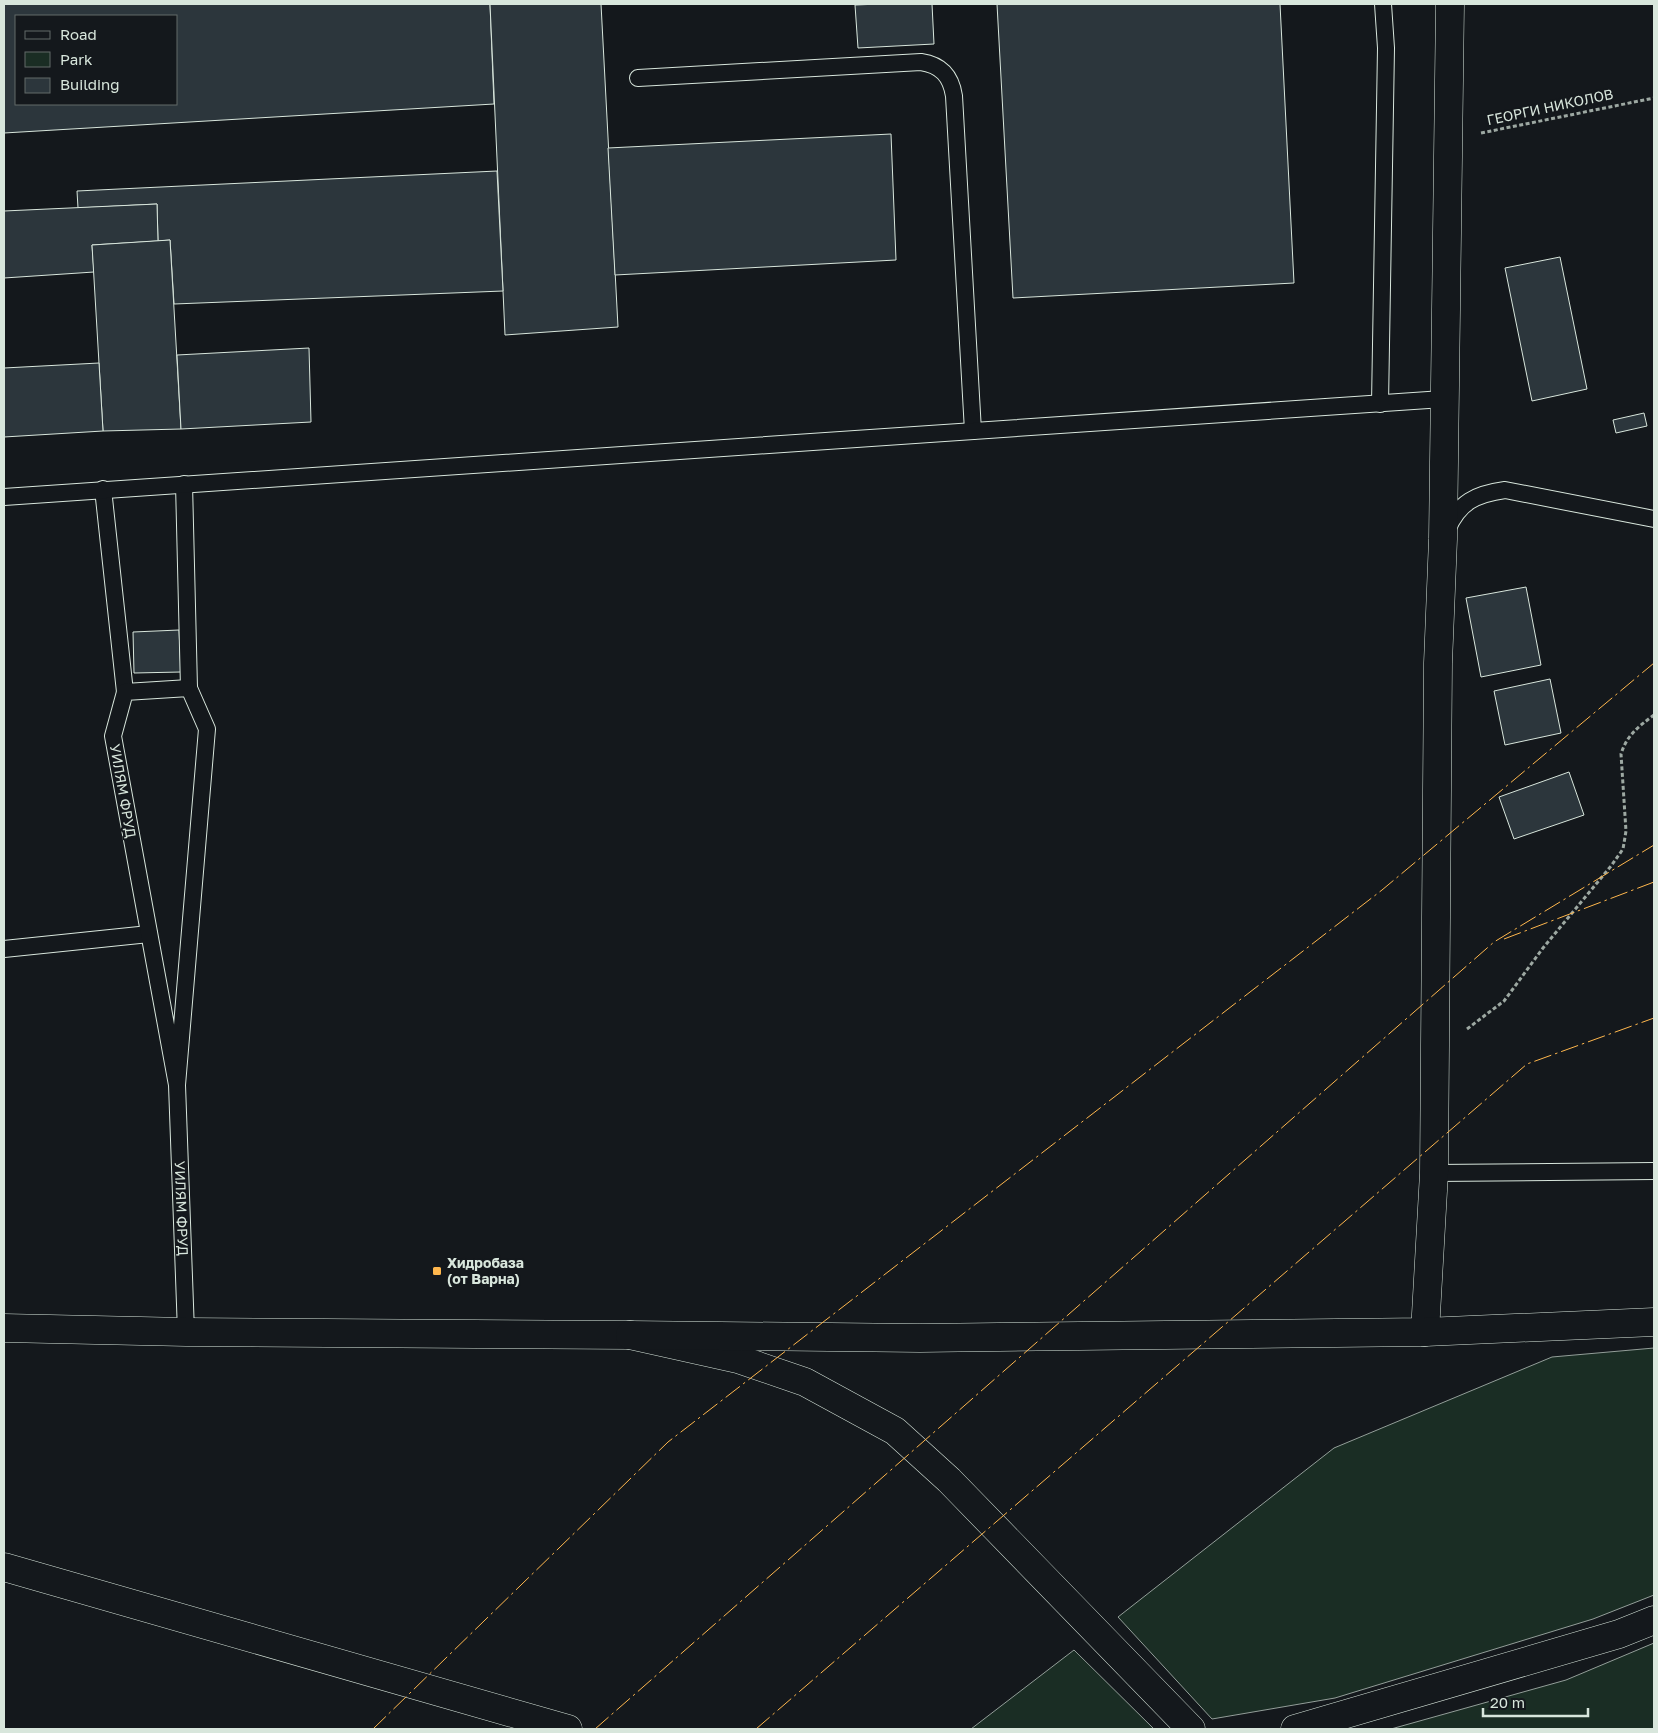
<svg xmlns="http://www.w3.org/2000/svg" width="1658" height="1733" font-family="'Golos Text',sans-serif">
  <rect width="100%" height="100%" fill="#14181c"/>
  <g fill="#1a2d24" stroke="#939e99">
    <polygon points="1654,1348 1654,1595 1593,1619 1335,1698 1212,1719 1118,1617 1334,1448 1552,1357"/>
    <polygon points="1654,1643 1654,1729 1391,1729 1566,1680"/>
    <polygon points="1074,1650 1154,1729 971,1729"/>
  </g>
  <g fill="#2c363c" stroke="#d8e6dc" fill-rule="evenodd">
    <path d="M4,4H490L494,104L4,133ZM16,16H176V104H16Z"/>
    <polygon points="490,4 601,4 618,327 505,335"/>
    <polygon points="880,4 932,4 934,44 858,48 855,5"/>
    <polygon points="997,4 1280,4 1294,283 1013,298"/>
    <polygon points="891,134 896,260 615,275 608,148"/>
    <polygon points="497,171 503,291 174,304 170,240 158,241 157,204 78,208 77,191"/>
    <polygon points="157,204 158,241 92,245 94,272 4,278 4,211"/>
    <polygon points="170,240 181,429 103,431 92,245"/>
    <polygon points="1560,257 1587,389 1532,401 1505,268"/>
    <polygon points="309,348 311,422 181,429 177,355"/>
    <polygon points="99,363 103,431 4,437 4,368"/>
    <polygon points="1644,413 1647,426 1616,433 1613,420"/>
    <polygon points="1526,587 1541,665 1481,677 1466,598"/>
    <polygon points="179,630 181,672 134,673 133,632"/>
    <polygon points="1550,679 1561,733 1505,745 1494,691"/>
    <polygon points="1569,772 1584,815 1514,839 1499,797"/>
  </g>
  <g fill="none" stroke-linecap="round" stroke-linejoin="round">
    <g stroke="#d8e6dc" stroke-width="18">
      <g id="service">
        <path d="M638,78L921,62C941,65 951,76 954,96L973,431"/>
        <polyline points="1380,404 1386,48 1383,4"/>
        <polyline points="184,484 189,688"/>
        <polyline points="103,489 125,692"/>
        <polyline points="4,497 1443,399"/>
        <path d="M1447,530C1459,502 1476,494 1505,490L1654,519"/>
        <polyline points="4,949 149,934"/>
        <path id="s1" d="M177,1085L113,736L125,692L189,688L207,729L177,1085L186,1332"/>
        <polyline points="1434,1173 1654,1171"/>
      </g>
    </g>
    <g stroke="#d8e6dc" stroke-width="29">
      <polyline id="minor" points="1425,1332 1434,1173 1438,663 1443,539 1450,4"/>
    </g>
    <g stroke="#d8e6dc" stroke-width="29">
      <g id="tertiary">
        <polyline points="4,1328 186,1332 630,1335 738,1359 805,1382 895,1431 949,1480 1191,1729"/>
        <polyline points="4,1567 568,1729"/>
      </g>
    </g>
    <g stroke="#d8e6dc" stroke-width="29">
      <g id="primary">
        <polyline points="630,1335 920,1338 1425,1332 1654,1322"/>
        <polyline points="1295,1729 1619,1634 1654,1620"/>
      </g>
    </g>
    <g stroke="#9da8a2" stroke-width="3" stroke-dasharray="4 2.5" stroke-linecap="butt">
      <polyline points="1481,133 1654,98"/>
      <path d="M1467,1029L1504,1001L1543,948L1611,866L1623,849L1626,831L1621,754C1627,735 1638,727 1654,715"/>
    </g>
    <use href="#service" stroke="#14181c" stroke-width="16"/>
    <use href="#minor" stroke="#14181c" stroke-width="28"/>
    <use href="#tertiary" stroke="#14181c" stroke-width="28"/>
    <use href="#primary" stroke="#14181c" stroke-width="28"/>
    <g stroke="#ffb74d" stroke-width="1" stroke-dasharray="18 4 2.5 4" stroke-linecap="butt">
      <polyline points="1504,939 1654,882"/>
      <polyline points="373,1729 668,1442 1382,890 1654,663"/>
      <polyline points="595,1729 1494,942 1654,845"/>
      <polyline points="756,1729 1527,1064 1654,1018"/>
    </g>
  </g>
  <rect fill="#ffb74d" stroke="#14181c" stroke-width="2" x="432" y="1266" width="10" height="10" rx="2.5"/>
  <g text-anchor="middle" stroke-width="4" stroke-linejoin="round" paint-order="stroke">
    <g font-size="14" fill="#d8e6dc" stroke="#14181c">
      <text transform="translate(1550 107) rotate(-12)" y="5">ГЕОРГИ НИКОЛОВ</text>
      <text transform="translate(123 791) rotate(80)" y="5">УИЛЯМ ФРУД</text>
      <text dy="5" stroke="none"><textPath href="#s1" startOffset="990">УИЛЯМ ФРУД</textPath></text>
    </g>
    <g font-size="14" font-weight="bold" fill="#d8e6dc" stroke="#14181c" text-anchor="start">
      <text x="447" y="1268">Хидробаза<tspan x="447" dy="16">(от Варна)</tspan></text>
    </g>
  </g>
  <rect width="1658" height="1733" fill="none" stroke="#d8e6dc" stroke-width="10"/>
  <rect x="15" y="15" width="162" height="90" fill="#14181c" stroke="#626a69"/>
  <rect x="25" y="31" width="25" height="8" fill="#14181c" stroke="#626a69"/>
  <text x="60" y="40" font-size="15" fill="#d8e6dc">Road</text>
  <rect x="25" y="52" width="25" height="15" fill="#1a2d24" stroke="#626a69"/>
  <text x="60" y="65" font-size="15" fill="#d8e6dc">Park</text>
  <rect x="25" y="78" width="25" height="15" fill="#2c363c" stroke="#626a69"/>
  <text x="60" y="90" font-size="15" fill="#d8e6dc">Building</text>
  <path d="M1483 1708v8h105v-8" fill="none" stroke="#d8e6dc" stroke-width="2.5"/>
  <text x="1490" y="1708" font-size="15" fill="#d8e6dc" stroke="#14181c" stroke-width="4" paint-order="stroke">20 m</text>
</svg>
